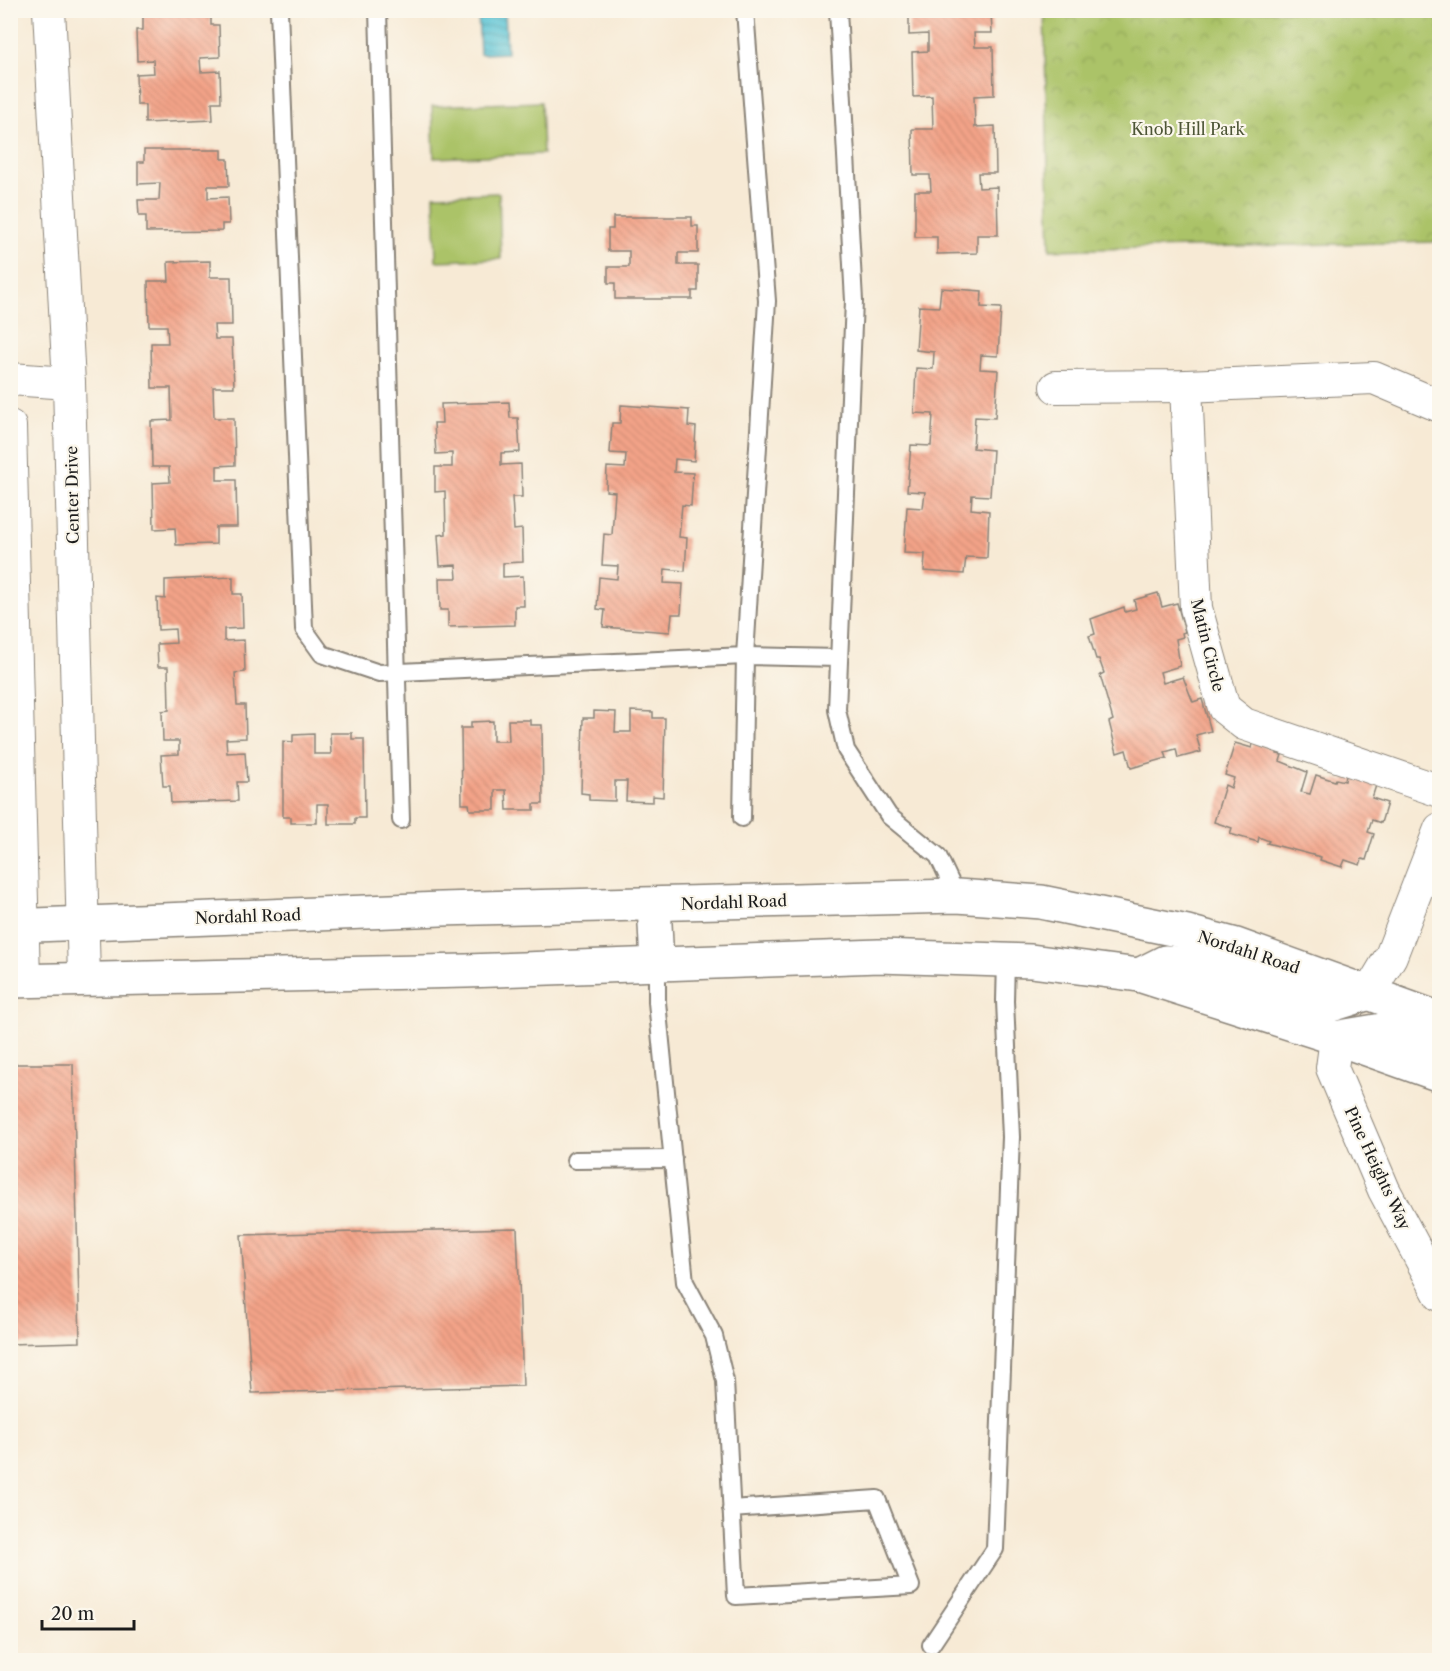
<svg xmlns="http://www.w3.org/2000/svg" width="1450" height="1671" font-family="'Libre Caslon Text',serif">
  <defs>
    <pattern id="park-crowns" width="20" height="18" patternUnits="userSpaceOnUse" patternTransform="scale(1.5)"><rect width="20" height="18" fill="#abc368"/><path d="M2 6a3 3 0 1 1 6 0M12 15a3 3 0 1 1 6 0" fill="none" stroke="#93a75a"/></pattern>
    <pattern id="water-rules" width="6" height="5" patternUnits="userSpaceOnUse" patternTransform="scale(1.5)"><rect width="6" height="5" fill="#5ac4d5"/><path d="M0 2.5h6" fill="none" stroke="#4ea8b6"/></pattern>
    <pattern id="building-back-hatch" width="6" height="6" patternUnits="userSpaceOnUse" patternTransform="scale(1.5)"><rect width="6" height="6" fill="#f3a388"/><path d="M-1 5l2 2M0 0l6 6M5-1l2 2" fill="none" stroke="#d08c75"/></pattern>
  </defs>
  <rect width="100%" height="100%" fill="#fbf7ec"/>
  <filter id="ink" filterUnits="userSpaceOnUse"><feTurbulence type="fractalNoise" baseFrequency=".0167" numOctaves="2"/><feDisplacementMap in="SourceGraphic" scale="12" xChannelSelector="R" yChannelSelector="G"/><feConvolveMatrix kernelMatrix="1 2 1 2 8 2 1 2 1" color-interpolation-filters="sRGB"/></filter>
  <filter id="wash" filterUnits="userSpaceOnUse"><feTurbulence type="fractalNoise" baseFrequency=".008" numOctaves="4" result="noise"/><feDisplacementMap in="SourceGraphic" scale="24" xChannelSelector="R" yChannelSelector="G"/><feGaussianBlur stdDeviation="1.35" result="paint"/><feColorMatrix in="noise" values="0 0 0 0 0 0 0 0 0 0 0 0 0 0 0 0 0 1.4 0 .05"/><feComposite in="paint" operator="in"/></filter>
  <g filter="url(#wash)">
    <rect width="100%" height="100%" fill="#f7ead5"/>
    <g fill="#abc368" stroke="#647042" stroke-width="1.5">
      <polygon points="541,102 543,154 434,158 432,106"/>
      <polygon points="499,193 501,259 436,261 434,195"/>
    </g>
    <polygon fill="url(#park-crowns)" stroke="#647042" stroke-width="1.5" points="1044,11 1439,11 1439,242 1050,250"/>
    <polygon fill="url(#water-rules)" stroke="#3b7078" stroke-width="1.5" points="478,11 505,11 507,53 480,54"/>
    <g id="blocks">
      <g fill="url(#building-back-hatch)">
        <polygon points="143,10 211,10 211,25 219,25 220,57 200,58 201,72 220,71 221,102 212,102 213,120 145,123 145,105 137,105 136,74 154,73 153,60 137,61 136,30 143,30"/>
        <polygon points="909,10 991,10 992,33 974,33 975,47 993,47 994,95 974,96 975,127 995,126 996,173 978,173 979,188 997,187 998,235 977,235 977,253 937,254 937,237 915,237 915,191 931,191 930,175 913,175 912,129 933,129 932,96 913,97 912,52 928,51 928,34 909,35"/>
        <polygon points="144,150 222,150 222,159 228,159 229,186 208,186 208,198 228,197 229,224 222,224 222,231 146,232 146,216 139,216 138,200 159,200 160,183 138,184 138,162 144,162"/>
        <polygon points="613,217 692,217 692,226 698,226 698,253 678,253 678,265 698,265 698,291 692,291 692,299 615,299 615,283 608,283 608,267 629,267 629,251 608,251 608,229 613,229"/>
        <polygon points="210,261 210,277 231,277 232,325 214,325 215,339 232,339 234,387 213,387 214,418 234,418 235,465 217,466 217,480 236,480 237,527 216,527 216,544 176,545 175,528 154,529 153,483 170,482 169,467 152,467 151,421 172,420 171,388 152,388 151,343 168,343 167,326 149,326 148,281 169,281 168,262"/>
        <polygon points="941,288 982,291 981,307 1001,308 998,356 981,355 980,369 998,370 995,418 975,417 973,448 993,450 990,496 972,495 971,509 989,511 987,558 966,557 964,574 924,571 925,554 904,553 907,507 923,508 925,492 907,491 911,445 931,446 933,414 914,413 916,368 933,369 934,352 916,350 919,306 939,307"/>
        <polygon points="509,402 510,418 518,418 520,452 501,453 501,465 521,464 522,497 512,497 514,530 522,529 523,562 503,563 503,577 523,576 524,606 515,606 515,625 448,627 448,610 440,610 439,578 457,578 456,565 440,566 438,535 446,534 445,491 435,492 435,467 452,467 452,453 436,454 434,423 442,423 441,404"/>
        <polygon points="621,405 689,410 688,426 696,427 694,461 675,459 674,472 693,473 691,506 682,505 679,537 687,538 685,571 665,569 664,583 683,584 681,614 672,614 670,632 603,627 605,610 597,609 599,577 617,579 618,566 602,565 604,534 612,535 615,492 606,491 607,467 625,468 626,454 610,453 612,423 620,423"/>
        <polygon points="233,577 233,594 242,594 243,628 224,629 224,641 244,640 245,672 235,673 237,705 245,705 246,738 226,739 227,753 245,752 247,782 237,782 238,801 171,803 170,786 163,786 161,755 179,754 179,741 163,741 162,711 169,710 168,667 158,667 157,644 176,643 175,629 158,630 157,598 165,599 165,580"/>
        <polygon points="1158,593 1162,607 1177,603 1185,632 1182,633 1183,637 1176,639 1180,666 1160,672 1163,683 1183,677 1193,702 1202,699 1211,731 1196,735 1201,752 1178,758 1176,749 1165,752 1167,758 1131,768 1126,750 1117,753 1109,722 1113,720 1100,675 1104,673 1099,659 1096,659 1089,636 1095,634 1091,619 1124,607 1125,612 1136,609 1134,600"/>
        <polygon points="594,711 616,712 615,732 631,732 631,711 653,712 653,718 665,718 663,797 653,796 653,802 626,801 627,781 615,781 615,801 589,800 589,794 581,793 583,718 594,718"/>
        <polygon points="508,720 530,720 530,725 542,725 543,804 534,804 534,810 507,810 506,790 495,790 495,810 470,810 469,804 462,804 461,728 471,728 471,722 493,721 493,741 509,741"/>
        <polygon points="330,733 352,733 352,739 364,739 365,818 355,818 355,824 328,824 328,804 317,804 317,823 291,823 291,817 283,817 283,741 293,742 293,735 314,734 314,754 331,754"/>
        <polygon points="1235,743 1252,748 1253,743 1278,751 1277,754 1282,755 1280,761 1307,772 1301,792 1310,794 1316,775 1335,781 1336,779 1345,781 1346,775 1377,782 1372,798 1387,803 1381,823 1372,820 1368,832 1374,834 1366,860 1362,859 1360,865 1345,860 1342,867 1320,860 1321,857 1267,843 1269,841 1259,837 1258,842 1230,834 1232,828 1214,822 1225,785 1231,788 1234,778 1225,775"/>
        <polygon points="10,1064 73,1064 80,1342 10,1344"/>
        <polygon points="517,1228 523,1386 252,1393 241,1235"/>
      </g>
    </g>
  </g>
  <g filter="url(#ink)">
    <use href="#blocks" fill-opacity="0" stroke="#8a8378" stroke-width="1.5"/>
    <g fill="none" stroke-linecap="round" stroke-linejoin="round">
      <g stroke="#8a8378" stroke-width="20">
        <g id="service">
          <polyline points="279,10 304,629 322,654 379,673 745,656 767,301 745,10"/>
          <polyline points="378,10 401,820"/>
          <polyline points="838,10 854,301 837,710 846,750 889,816 938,856 957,896"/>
          <polyline points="742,818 745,656 839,658"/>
          <polyline points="657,964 657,1002 685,1282 714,1336 725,1381 736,1596 911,1586 877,1499 731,1509"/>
          <polyline points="575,1160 673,1159"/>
          <polyline points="931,1645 995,1549 1011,1137 1005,1001 1006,960"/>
        </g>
      </g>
      <g stroke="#8a8378" stroke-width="34">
        <g id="minor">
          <polyline points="49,10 69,383 84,979"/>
          <polyline points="10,379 69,383"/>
          <polyline points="1186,386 1196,608 1224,708 1244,724 1440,791"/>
          <polyline points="1056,387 1186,386 1374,378 1440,406"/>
          <polyline points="10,426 24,981"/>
          <polyline points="1369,993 1391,956 1440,829"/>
          <polyline points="1336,1038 1332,1068 1384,1190 1440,1295"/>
        </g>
      </g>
      <g stroke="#8a8378" stroke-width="36">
        <g id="secondary">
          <polyline points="654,904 657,964"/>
          <polyline points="10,926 441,909 957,896 1041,902 1187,932 1236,945 1440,1019"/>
          <polyline points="1139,975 1165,962 1193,964 1325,1007 1369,993"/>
          <polyline points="10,981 466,971 879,956 1031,961 1139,975 1336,1038 1440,1075"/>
          <polyline points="1340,1037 1400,1027 1440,1043"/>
        </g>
      </g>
      <use href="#service" stroke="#fff" stroke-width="16"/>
      <use href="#minor" stroke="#fff" stroke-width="32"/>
      <use href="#secondary" stroke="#fff" stroke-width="33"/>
    </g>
  </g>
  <g text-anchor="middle" stroke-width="4.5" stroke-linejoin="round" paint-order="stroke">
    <g font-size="16" fill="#4e5637" stroke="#fbf7ec">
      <text x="1188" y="135">Knob Hill Park</text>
    </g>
    <g font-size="16" fill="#1c1c1c" stroke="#fbf7ec">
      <text transform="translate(72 495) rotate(-91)" y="6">Center Drive</text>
      <text transform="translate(1208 645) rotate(76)" y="6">Matin Circle</text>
      <text transform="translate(734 902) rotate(-2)" y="6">Nordahl Road</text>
      <text transform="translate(248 916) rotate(-2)" y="6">Nordahl Road</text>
      <text transform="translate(1249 952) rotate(18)" y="6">Nordahl Road</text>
      <text transform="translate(1378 1168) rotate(65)" y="6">Pine Heights Way</text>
    </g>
  </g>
  <rect width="1450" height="1671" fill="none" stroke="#fbf7ec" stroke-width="36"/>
  <path d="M42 1620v9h92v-9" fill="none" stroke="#1c1c1c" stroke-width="3"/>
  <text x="51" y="1620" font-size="18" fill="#1c1c1c" stroke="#fbf7ec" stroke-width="4.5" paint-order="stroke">20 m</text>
</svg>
